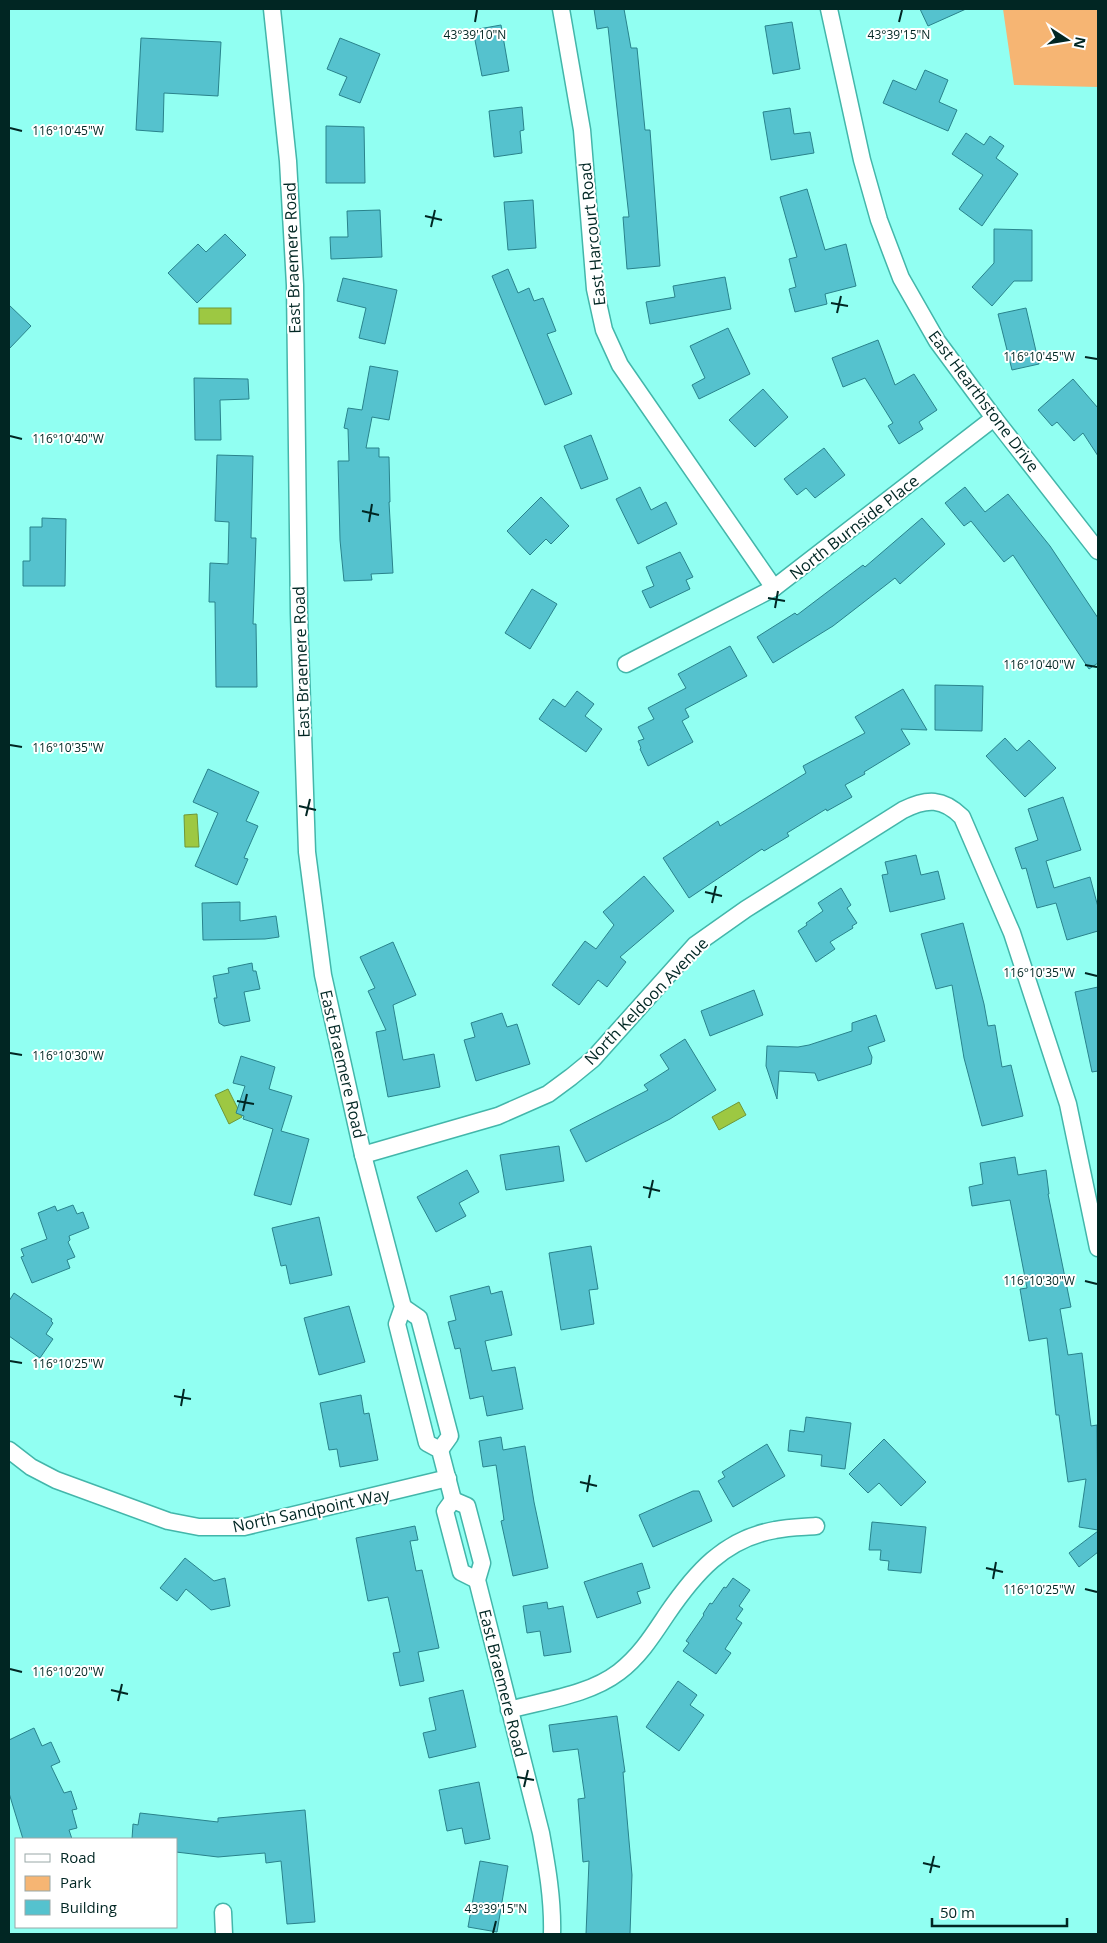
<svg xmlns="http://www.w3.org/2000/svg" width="1107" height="1943" font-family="'Open Sans',sans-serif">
  <rect width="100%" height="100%" fill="#91fff2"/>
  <polygon fill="#f6b573" points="1003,9 1098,9 1098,87 1014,85"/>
  <g fill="#9dc842" stroke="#6e9739">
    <rect x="199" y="308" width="32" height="16"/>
    <polygon points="197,814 199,847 185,847 184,815"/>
    <polygon points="228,1089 242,1117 229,1124 215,1095"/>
    <polygon points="739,1102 746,1115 719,1130 712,1117"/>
  </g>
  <g fill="#55c2ce" stroke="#29838c">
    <polygon points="594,9 624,9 631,48 637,48 645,130 650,130 660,266 627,269 623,217 629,217 608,27 597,29"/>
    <polygon points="920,9 966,9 928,26"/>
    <polygon points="792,22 800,69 773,74 765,26"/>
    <polygon points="501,25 509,71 482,76 473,30"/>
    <polygon points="141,38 221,42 218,96 164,93 163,132 136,130"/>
    <polygon points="340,38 380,54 360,103 339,95 347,77 327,69"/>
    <polygon points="925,70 948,80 939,102 957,110 948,131 883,103 893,80 916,90"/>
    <polygon points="522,107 524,130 520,131 522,153 494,157 489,111"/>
    <polygon points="790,108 794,134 810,132 814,153 771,160 763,112"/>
    <polygon points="326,126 364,127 365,183 326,183"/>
    <polygon points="966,133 984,145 990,136 1004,146 996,158 1018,174 982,226 959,209 983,175 952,154"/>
    <polygon points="807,189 825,250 846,244 856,286 825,294 827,304 795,312 789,289 796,287 789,259 797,257 780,197"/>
    <polygon points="533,200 536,248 508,250 504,202"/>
    <polygon points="380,210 382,257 331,259 330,237 348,237 347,211"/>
    <polygon points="994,229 1032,230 1032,281 1014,281 992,306 972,287 994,263"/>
    <polygon points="225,234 246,255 197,303 168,273 198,244 206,252"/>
    <polygon points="508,269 518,293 529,288 534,301 543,298 556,331 547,334 572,394 545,405 492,276"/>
    <polygon points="725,277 731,309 650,324 646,302 675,297 673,286"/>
    <polygon points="343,278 397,290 385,344 359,338 366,308 337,301"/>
    <polygon points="9,305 31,326 9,349"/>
    <polygon points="1026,308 1039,364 1012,370 998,314"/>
    <polygon points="728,328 750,374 699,399 692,385 705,378 690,346"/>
    <polygon points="878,340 895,385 914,374 937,410 919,422 923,429 899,444 888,426 893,423 865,378 843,387 832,358"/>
    <polygon points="370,366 398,371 389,420 372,417 366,448 379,448 379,457 389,457 390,502 389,502 393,573 371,574 372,580 344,581 340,540 338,461 349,461 348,429 344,428 348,408 362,410"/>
    <polygon points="194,378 248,379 249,399 220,400 221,440 195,440"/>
    <polygon points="1073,379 1098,408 1098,456 1083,433 1074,441 1057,422 1052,426 1038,410"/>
    <polygon points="763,389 788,417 755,447 729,420"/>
    <polygon points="591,435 608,479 581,489 564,446"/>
    <polygon points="824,448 845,475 815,498 806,488 797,495 784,479"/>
    <polygon points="217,455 253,456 251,538 256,538 253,624 256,624 257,687 216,687 215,602 209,602 210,563 228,564 229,522 215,521"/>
    <polygon points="640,487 651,510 666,502 677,524 638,544 616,499"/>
    <polygon points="965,487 985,512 1008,494 1050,546 1098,618 1098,663 1089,669 1013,555 1004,562 971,521 964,526 945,503"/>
    <polygon points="541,497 569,526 551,544 546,539 530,555 507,531"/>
    <polygon points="42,518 66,519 65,586 23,586 23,561 30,561 30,527 42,527"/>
    <polygon points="922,518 945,544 900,584 895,578 833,626 773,663 757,637 795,613 797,615 863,565 865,567"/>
    <polygon points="680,552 693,577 686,580 690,589 650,608 642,591 654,586 646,567"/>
    <polygon points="532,589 557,604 530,649 505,633"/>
    <polygon points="730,646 747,676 685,709 689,717 682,721 693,742 648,766 640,749 641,748 638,741 644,739 638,727 654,719 648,708 686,688 678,674"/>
    <polygon points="935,685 983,686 982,731 935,730"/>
    <polygon points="903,689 927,730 901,729 910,744 864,772 865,774 845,785 852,797 827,811 826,809 787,833 789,836 764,851 762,849 689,898 663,858 718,821 720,826 806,773 803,766 865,733 855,717"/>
    <polygon points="577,691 594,704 585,716 602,729 586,752 539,719 553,699 565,707"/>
    <polygon points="1005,738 1017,751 1029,740 1056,768 1025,797 986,756"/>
    <polygon points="208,769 259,792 246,821 258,826 244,858 248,859 237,885 195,866 218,813 193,802"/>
    <polygon points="1063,797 1081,850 1046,861 1054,888 1090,877 1098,907 1098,931 1067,940 1056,903 1037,908 1026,868 1022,869 1015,848 1038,840 1028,809"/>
    <polygon points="916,855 921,875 938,871 945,899 890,912 882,875 888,874 885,862"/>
    <polygon points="644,876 674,911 620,957 626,962 607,987 598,980 579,1005 552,985 585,941 596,949 614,925 603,912"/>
    <polygon points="841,888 851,905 847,908 857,923 852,926 853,928 830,942 835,949 816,962 798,931 807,925 806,923 823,911 818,903"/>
    <polygon points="240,902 240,921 276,916 279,937 265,939 203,940 202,903"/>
    <polygon points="963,923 984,1004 988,1026 995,1025 1002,1067 1011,1065 1023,1116 982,1126 964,1058 952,985 936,989 921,934"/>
    <polygon points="393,942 416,995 393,1005 403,1060 434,1054 440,1087 388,1097 376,1032 386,1030 368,991 375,988 360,957"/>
    <polygon points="252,963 253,971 256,971 260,989 244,992 250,1021 224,1026 219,1023 214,998 217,998 213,976 229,973 228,968"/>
    <polygon points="1098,987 1098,1071 1092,1072 1075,992"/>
    <polygon points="754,990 763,1015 710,1036 701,1011"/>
    <polygon points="502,1013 507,1027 517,1024 530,1064 476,1081 464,1040 475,1037 471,1023"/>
    <polygon points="876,1015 885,1041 868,1047 872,1057 871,1064 818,1081 815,1073 779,1071 777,1099 766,1066 767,1046 798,1047 809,1045 852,1031 852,1023"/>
    <polygon points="685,1039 716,1090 670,1119 586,1162 570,1130 648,1090 644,1085 669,1069 660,1055"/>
    <polygon points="241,1056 275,1067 269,1089 292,1096 281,1131 309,1139 291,1205 254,1195 273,1129 243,1119 244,1116 236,1113 245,1086 233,1083"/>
    <polygon points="559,1146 564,1181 506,1190 500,1155"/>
    <polygon points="1015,1157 1018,1175 1046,1170 1049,1194 1048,1194 1071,1307 1060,1309 1068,1355 1082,1353 1091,1426 1097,1425 1098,1530 1079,1527 1086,1479 1068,1482 1059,1415 1056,1415 1047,1338 1029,1341 1020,1289 1027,1288 1010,1200 972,1206 969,1187 983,1184 980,1163"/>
    <polygon points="467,1170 479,1192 459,1203 466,1216 436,1232 417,1197"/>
    <polygon points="73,1205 77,1214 83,1212 89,1228 69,1236 70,1240 68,1242 75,1257 67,1260 70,1268 32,1283 21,1257 24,1256 21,1249 47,1239 38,1213 55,1206 57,1211"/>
    <polygon points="319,1217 332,1275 290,1284 286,1265 281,1266 272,1228"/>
    <polygon points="591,1246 598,1289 589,1290 594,1324 561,1330 549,1253"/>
    <polygon points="489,1286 491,1294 502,1291 512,1335 485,1341 492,1371 515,1367 523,1409 487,1416 483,1396 470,1399 460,1348 455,1349 448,1322 456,1320 450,1296"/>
    <polygon points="14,1293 52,1319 51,1321 53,1323 46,1334 53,1339 40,1358 9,1336 9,1301"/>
    <polygon points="349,1306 365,1362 319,1375 304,1318"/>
    <polygon points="361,1395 364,1414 369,1413 378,1460 340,1467 337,1449 329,1450 320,1403"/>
    <polygon points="806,1417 851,1423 845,1469 821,1466 822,1455 788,1451 790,1430 804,1432"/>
    <polygon points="501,1437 503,1450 525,1446 534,1502 548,1568 513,1576 501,1521 504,1520 496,1465 483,1467 479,1441"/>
    <polygon points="884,1439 926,1482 901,1506 879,1483 868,1493 849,1474"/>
    <polygon points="767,1444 785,1476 733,1507 718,1481 725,1477 722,1472"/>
    <polygon points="693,1491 699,1491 712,1521 653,1547 639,1515"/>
    <polygon points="872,1522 926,1527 921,1573 888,1570 889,1561 880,1560 881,1550 869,1550"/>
    <polygon points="415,1526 418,1540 410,1541 416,1571 422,1570 439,1648 418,1652 424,1681 400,1686 393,1653 400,1652 388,1597 368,1601 356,1538"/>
    <polygon points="1098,1531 1098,1552 1079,1567 1069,1553"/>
    <polygon points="185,1558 214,1581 225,1578 230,1606 211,1610 186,1589 177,1601 160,1588"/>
    <polygon points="642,1563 650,1588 637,1592 641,1603 597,1618 584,1582"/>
    <polygon points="733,1578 750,1590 739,1606 743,1609 736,1619 742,1623 725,1649 731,1653 716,1674 683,1651 689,1643 686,1641 704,1615 703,1614 710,1603 712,1604 724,1587 726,1588"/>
    <polygon points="547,1602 548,1609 563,1606 571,1652 544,1656 540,1631 527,1633 523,1606"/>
    <polygon points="678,1681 697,1695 690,1705 704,1715 679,1751 646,1727"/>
    <polygon points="463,1690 476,1747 429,1758 423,1733 436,1730 429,1698"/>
    <polygon points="617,1716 625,1772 623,1772 632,1875 630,1934 586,1934 589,1861 583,1862 578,1799 585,1798 578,1749 553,1752 549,1725"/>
    <polygon points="34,1728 42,1746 51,1742 60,1762 51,1766 64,1793 71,1791 77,1809 72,1810 77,1828 69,1830 72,1839 23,1839 9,1793 9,1740"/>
    <polygon points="479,1782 490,1839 465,1844 462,1828 447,1831 439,1790"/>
    <polygon points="305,1810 315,1922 287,1924 281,1861 266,1863 265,1853 218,1857 176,1852 176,1839 132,1839 133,1824 138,1825 140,1813 218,1822 218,1818"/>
    <polygon points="480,1861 508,1866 497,1932 468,1927"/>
  </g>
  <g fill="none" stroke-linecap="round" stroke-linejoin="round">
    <g stroke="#43b6aa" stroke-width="19">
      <g id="minor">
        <polyline points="272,9 288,161 295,285 299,614 307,852 323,975 363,1155 403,1307 397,1324 427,1443 440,1450 453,1500"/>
        <polyline points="561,9 582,130 595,289 604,330 620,365 774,588"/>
        <polyline points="829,9 862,160 879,220 901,278 937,341 994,418 1098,551"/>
        <polyline points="626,664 774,588 994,418"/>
        <path d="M363,1155L498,1116L548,1094L571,1077L593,1059L695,945L746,909L903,810C927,798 943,798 962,817L1012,933L1068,1104L1098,1248"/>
        <polyline points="403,1307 419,1318 450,1436 440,1450"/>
        <polyline points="9,1450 31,1467 56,1480 168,1521 199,1527 244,1527 448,1478"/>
        <path d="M453,1500L467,1506L482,1563L477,1580L541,1833C547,1866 553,1900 552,1934"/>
        <polyline points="453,1500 445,1511 461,1572 477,1580"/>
        <path d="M509,1710C545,1700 589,1695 619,1672C640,1656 653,1635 667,1614C695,1573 724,1539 775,1530C788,1527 803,1527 816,1526"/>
        <polyline points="223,1912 224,1934"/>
      </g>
    </g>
    <use href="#minor" stroke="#fff" stroke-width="16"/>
  </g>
  <path fill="none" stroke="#012623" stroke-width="2" d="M475,22L477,10M899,22L902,10M10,128L22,131M425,216L442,220M431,227L435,210M831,303L848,306M837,313L841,296M1085,357L1097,359M10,436L22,439M362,511L379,515M369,522L372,504M768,598L785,601M775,608L778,591M1085,665L1097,667M10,745L22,747M299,806L316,810M306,816L310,799M705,892L722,896M712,903L716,886M1085,973L1097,976M10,1053L22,1055M237,1101L254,1104M243,1111L247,1094M643,1187L660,1191M649,1198L653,1180M1085,1281L1097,1284M10,1361L22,1363M174,1396L191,1399M181,1406L184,1389M580,1482L597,1486M587,1492L590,1475M986,1568L1003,1572M993,1579L996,1562M1085,1589L1097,1592M10,1669L22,1672M111,1690L128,1694M118,1701L122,1684M517,1777L534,1780M524,1787L528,1770M923,1863L940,1867M930,1873L934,1856M493,1933L496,1921"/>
  <g text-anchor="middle" stroke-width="4" stroke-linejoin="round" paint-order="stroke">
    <g font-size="16" fill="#012623" stroke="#fff">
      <text transform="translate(592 234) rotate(-96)" y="6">East Harcourt Road</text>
      <text transform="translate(292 258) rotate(-92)" y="6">East Braemere Road</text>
      <text transform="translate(984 401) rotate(53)" y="6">East Hearthstone Drive</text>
      <text transform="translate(854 527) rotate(-38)" y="6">North Burnside Place</text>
      <text transform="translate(301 662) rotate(-92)" y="6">East Braemere Road</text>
      <text transform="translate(646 1001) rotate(-46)" y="6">North Keldoon Avenue</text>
      <text transform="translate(343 1064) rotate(77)" y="6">East Braemere Road</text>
      <text transform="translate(311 1510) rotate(-12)" y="6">North Sandpoint Way</text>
      <text transform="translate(503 1683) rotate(76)" y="6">East Braemere Road</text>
    </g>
  </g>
  <g font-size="12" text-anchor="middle" fill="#012623" stroke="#fff" stroke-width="4" stroke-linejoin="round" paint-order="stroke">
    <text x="475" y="39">43°39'10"N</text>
    <text x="899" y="39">43°39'15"N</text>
    <text x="68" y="135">116°10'45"W</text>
    <text x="1039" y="361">116°10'45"W</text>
    <text x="68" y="443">116°10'40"W</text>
    <text x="1039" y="669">116°10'40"W</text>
    <text x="68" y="752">116°10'35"W</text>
    <text x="1039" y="977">116°10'35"W</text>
    <text x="68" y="1060">116°10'30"W</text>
    <text x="1039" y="1285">116°10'30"W</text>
    <text x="68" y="1368">116°10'25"W</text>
    <text x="1039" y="1594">116°10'25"W</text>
    <text x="68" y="1676">116°10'20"W</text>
    <text x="496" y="1913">43°39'15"N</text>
  </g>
  <rect width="1107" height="1943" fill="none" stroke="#012623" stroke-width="20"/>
  <rect x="15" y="1838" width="162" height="90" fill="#ffffff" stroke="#99a8a7"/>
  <rect x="25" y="1854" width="25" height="8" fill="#ffffff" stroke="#99a8a7"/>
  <text x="60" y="1863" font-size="15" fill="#012623">Road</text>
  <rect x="25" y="1876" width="25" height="15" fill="#f6b573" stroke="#99a8a7"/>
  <text x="60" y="1888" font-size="15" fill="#012623">Park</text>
  <rect x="25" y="1900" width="25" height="15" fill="#55c2ce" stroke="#99a8a7"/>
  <text x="60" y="1913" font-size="15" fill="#012623">Building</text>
  <g transform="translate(1067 40) rotate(102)" stroke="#ffffff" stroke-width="4" paint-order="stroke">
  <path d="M0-4L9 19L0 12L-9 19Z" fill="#012623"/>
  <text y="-8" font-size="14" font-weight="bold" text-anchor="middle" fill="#012623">N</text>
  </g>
  <path d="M932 1918v8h135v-8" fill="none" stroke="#012623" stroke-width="2.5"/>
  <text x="940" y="1918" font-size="15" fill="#012623" stroke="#ffffff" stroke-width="4" paint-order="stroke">50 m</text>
</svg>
